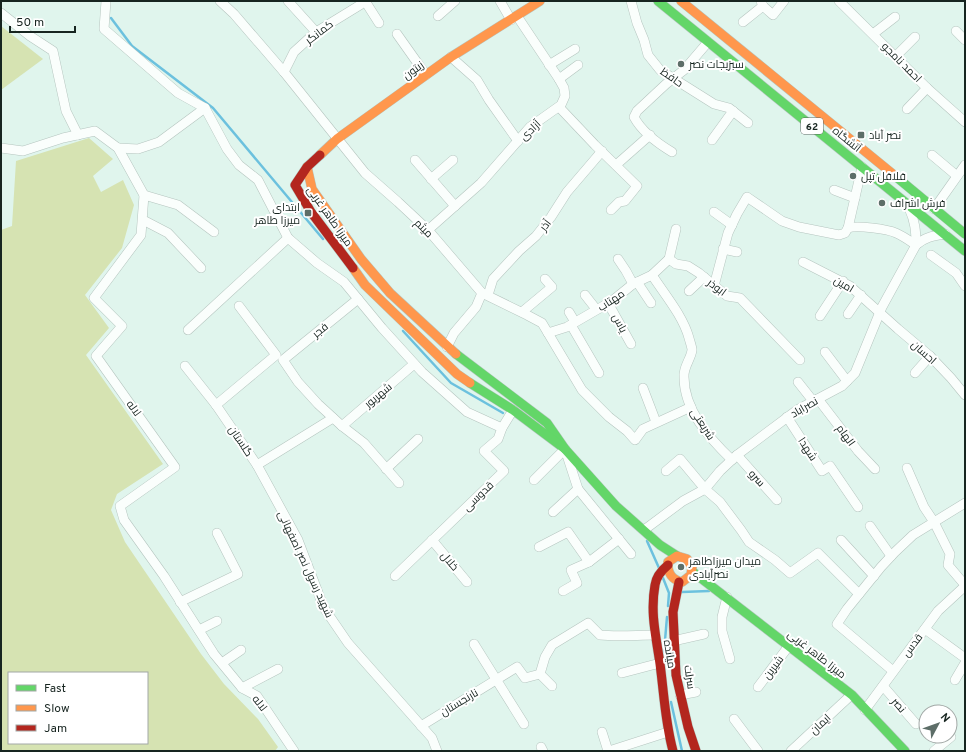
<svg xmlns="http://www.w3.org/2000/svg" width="966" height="752" font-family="Overpass,Cairo,sans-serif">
  <rect width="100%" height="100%" fill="#e0f5ed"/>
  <g fill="#d6e3b2" fill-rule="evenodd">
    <polygon points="1,26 43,59 1,90"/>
    <path d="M89,138L113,159L93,176L101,192L123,180L134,205L122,248L85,295L109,328L86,355L163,464L117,494L111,510L125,542L201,654L224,684L258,719L278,747L275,751H1V230L12,226L16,161ZM9,673H147V743H9Z"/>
  </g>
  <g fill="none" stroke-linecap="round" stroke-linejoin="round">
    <g stroke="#6cc1de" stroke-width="2.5">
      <polyline points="111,18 132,46 213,108 323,239"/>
      <polyline points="403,331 451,383 503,413"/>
      <polyline points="647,541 659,568"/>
      <polyline points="663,578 669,593 668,606"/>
      <polyline points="682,592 709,591"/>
      <polyline points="664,652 667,617"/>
      <polyline points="671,702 682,751"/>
    </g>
    <g stroke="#b5c5bf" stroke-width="10">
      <g id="street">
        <polyline points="106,1 104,29 178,93 205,108 227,149 239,165 258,180 288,238 317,263 344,282 382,328 422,372 467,412 502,428"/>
        <polyline points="220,1 234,14 284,72 365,173 398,202 428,230 482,293 527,315 542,323 582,390 609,417 627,431 635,440 643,429 691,407"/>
        <polyline points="288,1 316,32"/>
        <polyline points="365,1 379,23"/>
        <polyline points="500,1 511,20"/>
        <polyline points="631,1 637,23 644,40 648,55 660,70 714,104 729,108 748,123"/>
        <polyline points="761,1 763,6 773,15 784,1"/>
        <polyline points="839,1 927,88 965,122"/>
        <polyline points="1,13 30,36 53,51 66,111 78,135"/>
        <polyline points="438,16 455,1"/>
        <polyline points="743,22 763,6"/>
        <polyline points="956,31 965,40"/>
        <polyline points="397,34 426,75"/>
        <polyline points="873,34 895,17"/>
        <polyline points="896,56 915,37"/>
        <polyline points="451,57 477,80 489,100 518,141"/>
        <polyline points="549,65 575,49"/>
        <polyline points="284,72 294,52 316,32 360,5 364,1"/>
        <polyline points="559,79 578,65"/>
        <polyline points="559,107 595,145 637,186 625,201 619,202 611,210"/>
        <polyline points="907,109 927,88"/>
        <polyline points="712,140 733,111"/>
        <polyline points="1,148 23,151 63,138 95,131 118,148 144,195 141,235 94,298 122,326 96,356 175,467 120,506 124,520 164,576 214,654 242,688 257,696 294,751"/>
        <polyline points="118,148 138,149 159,142 205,108"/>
        <path d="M672,152C657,143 642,132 634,117L637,111L666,84L684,70L708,42"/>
        <polyline points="932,155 957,176"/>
        <polyline points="415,160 455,206"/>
        <polyline points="616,165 650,135"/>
        <polyline points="431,179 453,160"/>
        <polyline points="834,190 855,198"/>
        <polyline points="144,195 178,205 214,232"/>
        <path d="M909,208C915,221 916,231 916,245"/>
        <polyline points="934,209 965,165"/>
        <polyline points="714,212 732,225"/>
        <polyline points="143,220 168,233 201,268"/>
        <polyline points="848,228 862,167"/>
        <polyline points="676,229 669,259 676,264 688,266 699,273 727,296 740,298 800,360"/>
        <polyline points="428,230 481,183 530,127 561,105 565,96 564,88 559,79 517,16"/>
        <polyline points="723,249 737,252"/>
        <polyline points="931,255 956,273 965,286"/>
        <polyline points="618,259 626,271 633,284"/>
        <polyline points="803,262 850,286 898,329 930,356 951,378 965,395"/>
        <path d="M652,275C665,295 683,316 689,338C690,342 692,347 692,350C691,359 683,367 684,377C684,410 709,438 732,460"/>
        <polyline points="637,282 651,303"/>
        <path d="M714,286L728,233L737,214L747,197L782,221L799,227L839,235L845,233L848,228C857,225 887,229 896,233C903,236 910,241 916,245"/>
        <polyline points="689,291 704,277"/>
        <polyline points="488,295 493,279 519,251 536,236 551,217 567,192 602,151"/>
        <polyline points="585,295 596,309"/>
        <polyline points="358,299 283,360 298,382 318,404 342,426 364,443 399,483"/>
        <polyline points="608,303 631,344"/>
        <polyline points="522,312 552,287 545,279"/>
        <polyline points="569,312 575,322"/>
        <polyline points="848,314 861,295"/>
        <polyline points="820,316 843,281"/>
        <polyline points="571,325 599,373"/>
        <polyline points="188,330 288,238"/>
        <polyline points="548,333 567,327 612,301 633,284 652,275 669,259"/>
        <polyline points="447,347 454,333 476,307 482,293"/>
        <polyline points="825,352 847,381"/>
        <polyline points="185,366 216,405 257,465 333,418"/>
        <polyline points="915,373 930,356"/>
        <polyline points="798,382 813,401"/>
        <polyline points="643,388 656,422"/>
        <polyline points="818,399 858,451 875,469"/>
        <polyline points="216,405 276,355 239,306"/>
        <polyline points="787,417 822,471 830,466 858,507"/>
        <polyline points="342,426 414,364"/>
        <polyline points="737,455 777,500"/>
        <polyline points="257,465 298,540 324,608 348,643 432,738 437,751"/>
        <polyline points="907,468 924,507 934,522 950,554 948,565 965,585"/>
        <polyline points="386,469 418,439"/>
        <polyline points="666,471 680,459 705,489 720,502 741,530 749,542 775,560 790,573 818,553 859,594"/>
        <polyline points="534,480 565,449 578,489 631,554"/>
        <polyline points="553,512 578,489"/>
        <polyline points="870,526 891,556"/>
        <path d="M644,530L683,501L705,489L720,471L737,455L797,410L842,386L855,373L882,307L916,245C925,237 933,236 945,234"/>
        <polyline points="432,540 467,582"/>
        <polyline points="841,540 874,576"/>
        <polyline points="539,547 568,532 589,562 619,539"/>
        <polyline points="395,576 504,471 484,451 498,439 502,428 513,410"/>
        <polyline points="563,591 577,583 571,570 589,562"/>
        <polyline points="727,597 722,617 722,631 730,659"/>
        <polyline points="180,602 238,574 217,533"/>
        <polyline points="925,629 965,658"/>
        <polyline points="199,630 217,621"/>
        <polyline points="673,641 704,634"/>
        <polyline points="474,644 524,724"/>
        <polyline points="222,663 241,650"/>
        <polyline points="893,671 837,624 847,609 881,567 895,552 913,535 965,503"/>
        <polyline points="622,673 660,663"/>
        <polyline points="540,674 552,686"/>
        <polyline points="955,680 965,663"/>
        <polyline points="883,686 916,724"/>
        <polyline points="758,687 788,647"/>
        <polyline points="242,688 278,669"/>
        <polyline points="680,695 696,692"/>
        <polyline points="865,710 938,611 965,586"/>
        <polyline points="734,719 758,751"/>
        <path d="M421,726L517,667L525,678L540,674L545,657L552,645L588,623L600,635C618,637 637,635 655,635"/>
        <polyline points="602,732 608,751"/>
        <polyline points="541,747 543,751"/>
        <polyline points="609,751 668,732"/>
        <polyline points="791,751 848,698"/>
        <polyline points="934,751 951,737"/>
      </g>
    </g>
    <g stroke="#b5c5bf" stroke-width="10">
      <g id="fast">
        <polyline points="658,1 965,251"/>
        <polyline points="894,175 965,234"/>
        <polyline points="456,354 547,423 565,449 616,506 660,545 677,556"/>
        <polyline points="470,383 513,410 565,449"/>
        <polyline points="693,572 852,695 905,751"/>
      </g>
    </g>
    <g stroke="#b5c5bf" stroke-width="10">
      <g id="slow">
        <polyline points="681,1 894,175"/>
        <polyline points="320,155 337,139 451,57 540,1"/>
        <polyline points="307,167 312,189 361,259 390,293 456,354"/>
        <polyline points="353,268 365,285 457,374 470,383"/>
        <path d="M677,556L687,559L692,567L691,575L682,582C672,580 667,572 668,562Z"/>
      </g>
    </g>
    <g stroke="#b5c5bf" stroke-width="10">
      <g id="jam">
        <polyline points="320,155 307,167 295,185 311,212 353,268"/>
        <path d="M668,565C662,570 656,577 655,585C650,613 656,636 660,664C664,693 665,722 673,751"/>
        <polyline points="679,582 673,612 676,675 688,727 696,751"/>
      </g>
    </g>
    <use href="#street" stroke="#fafefc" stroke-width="9"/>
    <use href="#fast" stroke="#63d668" stroke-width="9"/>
    <use href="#slow" stroke="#ff974d" stroke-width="9"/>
    <use href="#jam" stroke="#b3261e" stroke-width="9"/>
  </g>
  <g fill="#5d6e68" stroke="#fff" stroke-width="1.5">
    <circle cx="681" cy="64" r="4"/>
    <rect x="857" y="131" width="8" height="8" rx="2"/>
    <circle cx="853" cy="176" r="4"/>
    <circle cx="882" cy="203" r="4"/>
    <rect x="304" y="209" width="8" height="8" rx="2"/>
    <circle cx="681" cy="567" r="4"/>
  </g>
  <g text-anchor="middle" stroke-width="4" stroke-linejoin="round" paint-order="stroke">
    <rect fill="#fff" stroke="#5d6663" stroke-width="1" x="801" y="118" width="22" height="16" rx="3"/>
    <g font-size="10" font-weight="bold" fill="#172520">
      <text x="812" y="130">62</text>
    </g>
    <g font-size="11" fill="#172520" stroke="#fff">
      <text transform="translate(319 32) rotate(-37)" y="4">کمانگر</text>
      <text transform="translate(902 62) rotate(45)" y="4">احمد نامجو</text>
      <text transform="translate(413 70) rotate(-36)" y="4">زیتون</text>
      <text transform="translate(672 77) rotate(35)" y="4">حافظ</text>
      <text transform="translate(530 130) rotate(-43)" y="4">آزادی</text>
      <text transform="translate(847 139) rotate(39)" y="4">آتشگاه</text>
      <text transform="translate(330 216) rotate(55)" y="4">میرزا طاهر غربی</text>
      <text transform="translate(545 225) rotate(-52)" y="4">آذر</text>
      <text transform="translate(424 228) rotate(45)" y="4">میثم</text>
      <text transform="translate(844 284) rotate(31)" y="4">امین</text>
      <text transform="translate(717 287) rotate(37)" y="4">ابوذر</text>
      <text transform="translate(611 300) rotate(-33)" y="4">مهتاب</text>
      <text transform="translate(620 323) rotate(62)" y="4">یاس</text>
      <text transform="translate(320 330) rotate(-39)" y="4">فجر</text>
      <text transform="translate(924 352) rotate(42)" y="4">احسان</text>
      <text transform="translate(378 395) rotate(-40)" y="4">شهریور</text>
      <text transform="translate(804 407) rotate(-30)" y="4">نصراباد</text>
      <text transform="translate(134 408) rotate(54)" y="4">لاله</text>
      <text transform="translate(703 424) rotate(57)" y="4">شریعتی</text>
      <text transform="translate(846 435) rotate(54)" y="4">الهام</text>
      <text transform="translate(241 441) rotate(56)" y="4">گلستان</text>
      <text transform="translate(808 449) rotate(57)" y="4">شهدا</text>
      <text transform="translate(757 478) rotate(48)" y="4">سرو</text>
      <text transform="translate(478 496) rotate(-44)" y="4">قدوسی</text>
      <text transform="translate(450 561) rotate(50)" y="4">خلال</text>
      <text transform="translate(306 564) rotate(65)" y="4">شهید رسول نصر اصفهانی</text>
      <text transform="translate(912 645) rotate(-53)" y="4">قدس</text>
      <text transform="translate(670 654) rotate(81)" y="4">میانده</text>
      <text transform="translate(817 654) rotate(38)" y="4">میرزا طاهر غربی</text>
      <text transform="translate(773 667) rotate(-53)" y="4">شیرین</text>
      <text transform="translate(690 677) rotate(81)" y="4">سرلت</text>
      <text transform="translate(459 702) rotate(-31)" y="4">نارنجستان</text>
      <text transform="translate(260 703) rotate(51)" y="4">لاله</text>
      <text transform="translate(899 705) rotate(49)" y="4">نصر</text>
      <text transform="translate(820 724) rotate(-43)" y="4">ایمان</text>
    </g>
    <g font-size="11" fill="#172520" stroke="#fff" text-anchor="start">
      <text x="689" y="68">سبزیجات نصر</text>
      <text x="869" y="139">نصر آباد</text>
      <text x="861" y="180">فلافل تپل</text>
      <text x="890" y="207">فرش اشراف</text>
      <text x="300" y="211" text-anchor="end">ابتدای<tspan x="300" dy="13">میرزا طاهر</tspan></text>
      <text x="689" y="565">میدان میرزاطاهر<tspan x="689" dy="13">نصرآبادی</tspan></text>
    </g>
  </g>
  <rect width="966" height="752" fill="none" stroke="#172520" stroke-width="4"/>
  <rect x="8" y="672" width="140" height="72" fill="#ffffff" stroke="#a2a8a6"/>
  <rect x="16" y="685" width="20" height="6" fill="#63d668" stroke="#a2a8a6"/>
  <text x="44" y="692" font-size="12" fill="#172520">Fast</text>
  <rect x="16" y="705" width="20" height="6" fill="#ff974d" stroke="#a2a8a6"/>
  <text x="44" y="712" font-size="12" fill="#172520">Slow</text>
  <rect x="16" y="725" width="20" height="6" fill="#b3261e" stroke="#a2a8a6"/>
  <text x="44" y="732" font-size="12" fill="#172520">Jam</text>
  <g transform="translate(938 724) rotate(49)"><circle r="19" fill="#ffffff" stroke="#a2a8a6"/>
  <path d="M0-3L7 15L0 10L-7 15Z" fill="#5d6e68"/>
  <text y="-6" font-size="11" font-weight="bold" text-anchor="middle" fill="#172520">N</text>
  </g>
  <path d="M10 26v6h65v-6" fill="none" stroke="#172520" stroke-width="2"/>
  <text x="16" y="26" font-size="12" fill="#172520" stroke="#ffffff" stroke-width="3" paint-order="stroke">50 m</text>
</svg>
